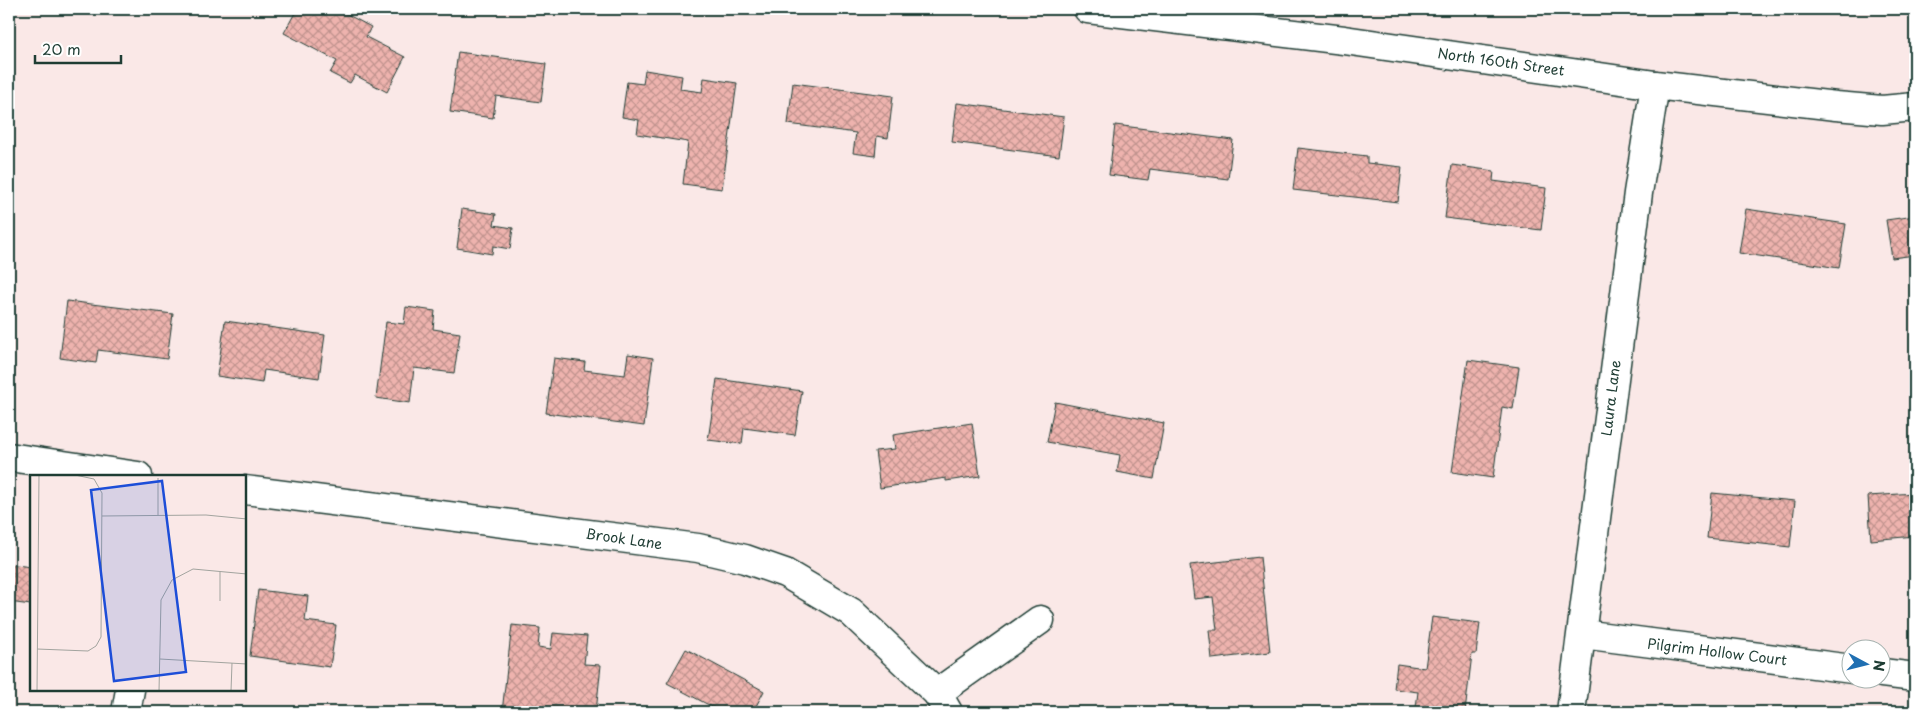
<svg xmlns="http://www.w3.org/2000/svg" width="1924" height="721" font-family="'Playpen Sans',sans-serif">
  <defs>
    <pattern id="building-cross-hatch" width="8" height="8" patternUnits="userSpaceOnUse" patternTransform="scale(1.25)"><rect width="8" height="8" fill="#eeb3ae"/><path d="M0 0l8 8M0 8l8-8" fill="none" stroke="#c0938e"/></pattern>
  </defs>
  <rect width="100%" height="100%" fill="#fae8e7"/>
  <filter id="ink" filterUnits="userSpaceOnUse"><feTurbulence type="fractalNoise" baseFrequency=".02" numOctaves="2"/><feDisplacementMap in="SourceGraphic" scale="10" xChannelSelector="R" yChannelSelector="G"/><feConvolveMatrix kernelMatrix="1 2 1 2 8 2 1 2 1" color-interpolation-filters="sRGB"/></filter>
  <g filter="url(#ink)">
    <g fill="url(#building-cross-hatch)" stroke="#1f3d34">
      <polygon points="297,9 337,9 371,27 366,37 405,57 387,92 355,75 350,83 330,73 337,61 284,33"/>
      <polygon points="458,52 546,64 541,102 496,96 493,118 450,112"/>
      <polygon points="645,70 682,76 680,89 702,92 704,78 737,83 722,189 683,184 688,142 637,134 639,120 622,117 627,82 643,84"/>
      <polygon points="793,83 893,96 888,138 877,136 875,156 853,153 856,133 788,124"/>
      <polygon points="957,103 1064,117 1059,156 952,142"/>
      <polygon points="1115,125 1233,140 1228,179 1150,169 1148,180 1109,175"/>
      <polygon points="1298,148 1367,156 1367,163 1402,167 1398,202 1293,190"/>
      <polygon points="1452,165 1494,171 1493,181 1546,188 1541,230 1445,218"/>
      <polygon points="462,209 496,214 494,225 513,228 510,249 493,246 492,254 457,248"/>
      <polygon points="1746,209 1846,224 1839,268 1739,253"/>
      <polygon points="1915,216 1915,255 1892,258 1886,220"/>
      <polygon points="67,301 173,314 167,359 98,350 96,363 60,358"/>
      <polygon points="406,307 435,311 433,329 460,333 454,373 414,368 410,403 376,398 386,322 404,324"/>
      <polygon points="225,321 325,335 319,378 264,370 262,383 217,376"/>
      <polygon points="628,354 653,358 644,426 546,413 554,358 585,362 584,370 625,375"/>
      <polygon points="1468,360 1519,367 1513,409 1502,407 1493,478 1452,472"/>
      <polygon points="717,379 802,391 795,435 744,428 742,444 708,440"/>
      <polygon points="1055,402 1164,423 1154,479 1117,472 1120,455 1047,442"/>
      <polygon points="972,423 980,476 946,481 946,478 880,488 875,451 895,449 893,435"/>
      <polygon points="1712,493 1795,501 1790,547 1707,538"/>
      <polygon points="1915,493 1915,536 1871,540 1868,496"/>
      <polygon points="1260,557 1270,652 1212,659 1209,630 1217,630 1213,597 1194,599 1190,565"/>
      <polygon points="9,564 31,567 31,605 9,602"/>
      <polygon points="258,590 308,596 305,621 336,625 330,667 250,656"/>
      <polygon points="1432,617 1480,623 1476,654 1472,654 1465,712 1416,707 1418,692 1394,689 1397,664 1425,668"/>
      <polygon points="512,625 540,628 538,647 551,649 553,633 587,636 584,664 601,665 596,712 502,712"/>
      <polygon points="686,649 764,691 753,712 722,712 667,683"/>
    </g>
    <g fill="none" stroke-linecap="round" stroke-linejoin="round">
      <g stroke="#1f3d34" stroke-width="31">
        <g id="street">
          <polyline points="1088,9 1344,40 1655,85 1836,106 1882,110 1915,107"/>
          <polyline points="9,457 138,476"/>
          <polyline points="245,490 698,548 745,559 785,573 851,612 937,693 948,712"/>
          <polyline points="1582,634 1852,669"/>
          <polyline points="1882,673 1915,677"/>
          <polyline points="937,693 1040,620"/>
          <polyline points="126,712 130,690"/>
          <polyline points="1571,712 1638,193 1655,85"/>
        </g>
      </g>
      <use href="#street" stroke="#fff" stroke-width="28"/>
    </g>
  </g>
  <g text-anchor="middle" stroke-width="4" stroke-linejoin="round" paint-order="stroke">
    <g font-size="14" fill="#1f3d34" stroke="#fff">
      <text transform="translate(1501 62) rotate(8)" y="5">North 160th Street</text>
      <text transform="translate(1611 398) rotate(-83)" y="5">Laura Lane</text>
      <text transform="translate(624 539) rotate(8)" y="5">Brook Lane</text>
      <text transform="translate(1717 652) rotate(7)" y="5">Pilgrim Hollow Court</text>
    </g>
  </g>
  <g transform="translate(30 475)">
    <rect width="216" height="216" fill="#fae8e7"/>
    <path fill="none" stroke="#a2a49f" stroke-width="1" d="M72,41L176,40L217,44M128,41V3M190,126V97M7,174L58,176L66,171L71,162L72,18L64,4L45,0M130,184L217,189M7,216L9,0M129,216L131,125L142,105L163,94L217,99M201,216L202,188"/>
    <path fill="#1d4ed8" fill-opacity="0.15" stroke="#1d4ed8" stroke-width="2.5" d="M132,6L156,197L84,206L61,15Z"/>
    <rect width="216" height="216" fill="none" stroke="#1f3d34" stroke-width="2.5"/>
  </g>
  <rect width="1924" height="721" fill="none" stroke="#fff" stroke-width="30"/>
  <rect x="15" y="15" width="1894" height="691" fill="none" stroke="#1f3d34" stroke-width="2" filter="url(#ink)"/>
  <g transform="translate(1866 664) rotate(97)"><circle r="24" fill="#ffffff" stroke="#a5b1ae"/>
  <path d="M0-4L9 19L0 12L-9 19Z" fill="#1f6fb2"/>
  <text y="-8" font-size="14" font-weight="bold" text-anchor="middle" fill="#1f3d34">N</text>
  </g>
  <path d="M35 55v8h86v-8" fill="none" stroke="#1f3d34" stroke-width="2.5"/>
  <text x="42" y="55" font-size="15" fill="#1f3d34" stroke="#ffffff" stroke-width="4" paint-order="stroke">20 m</text>
</svg>
